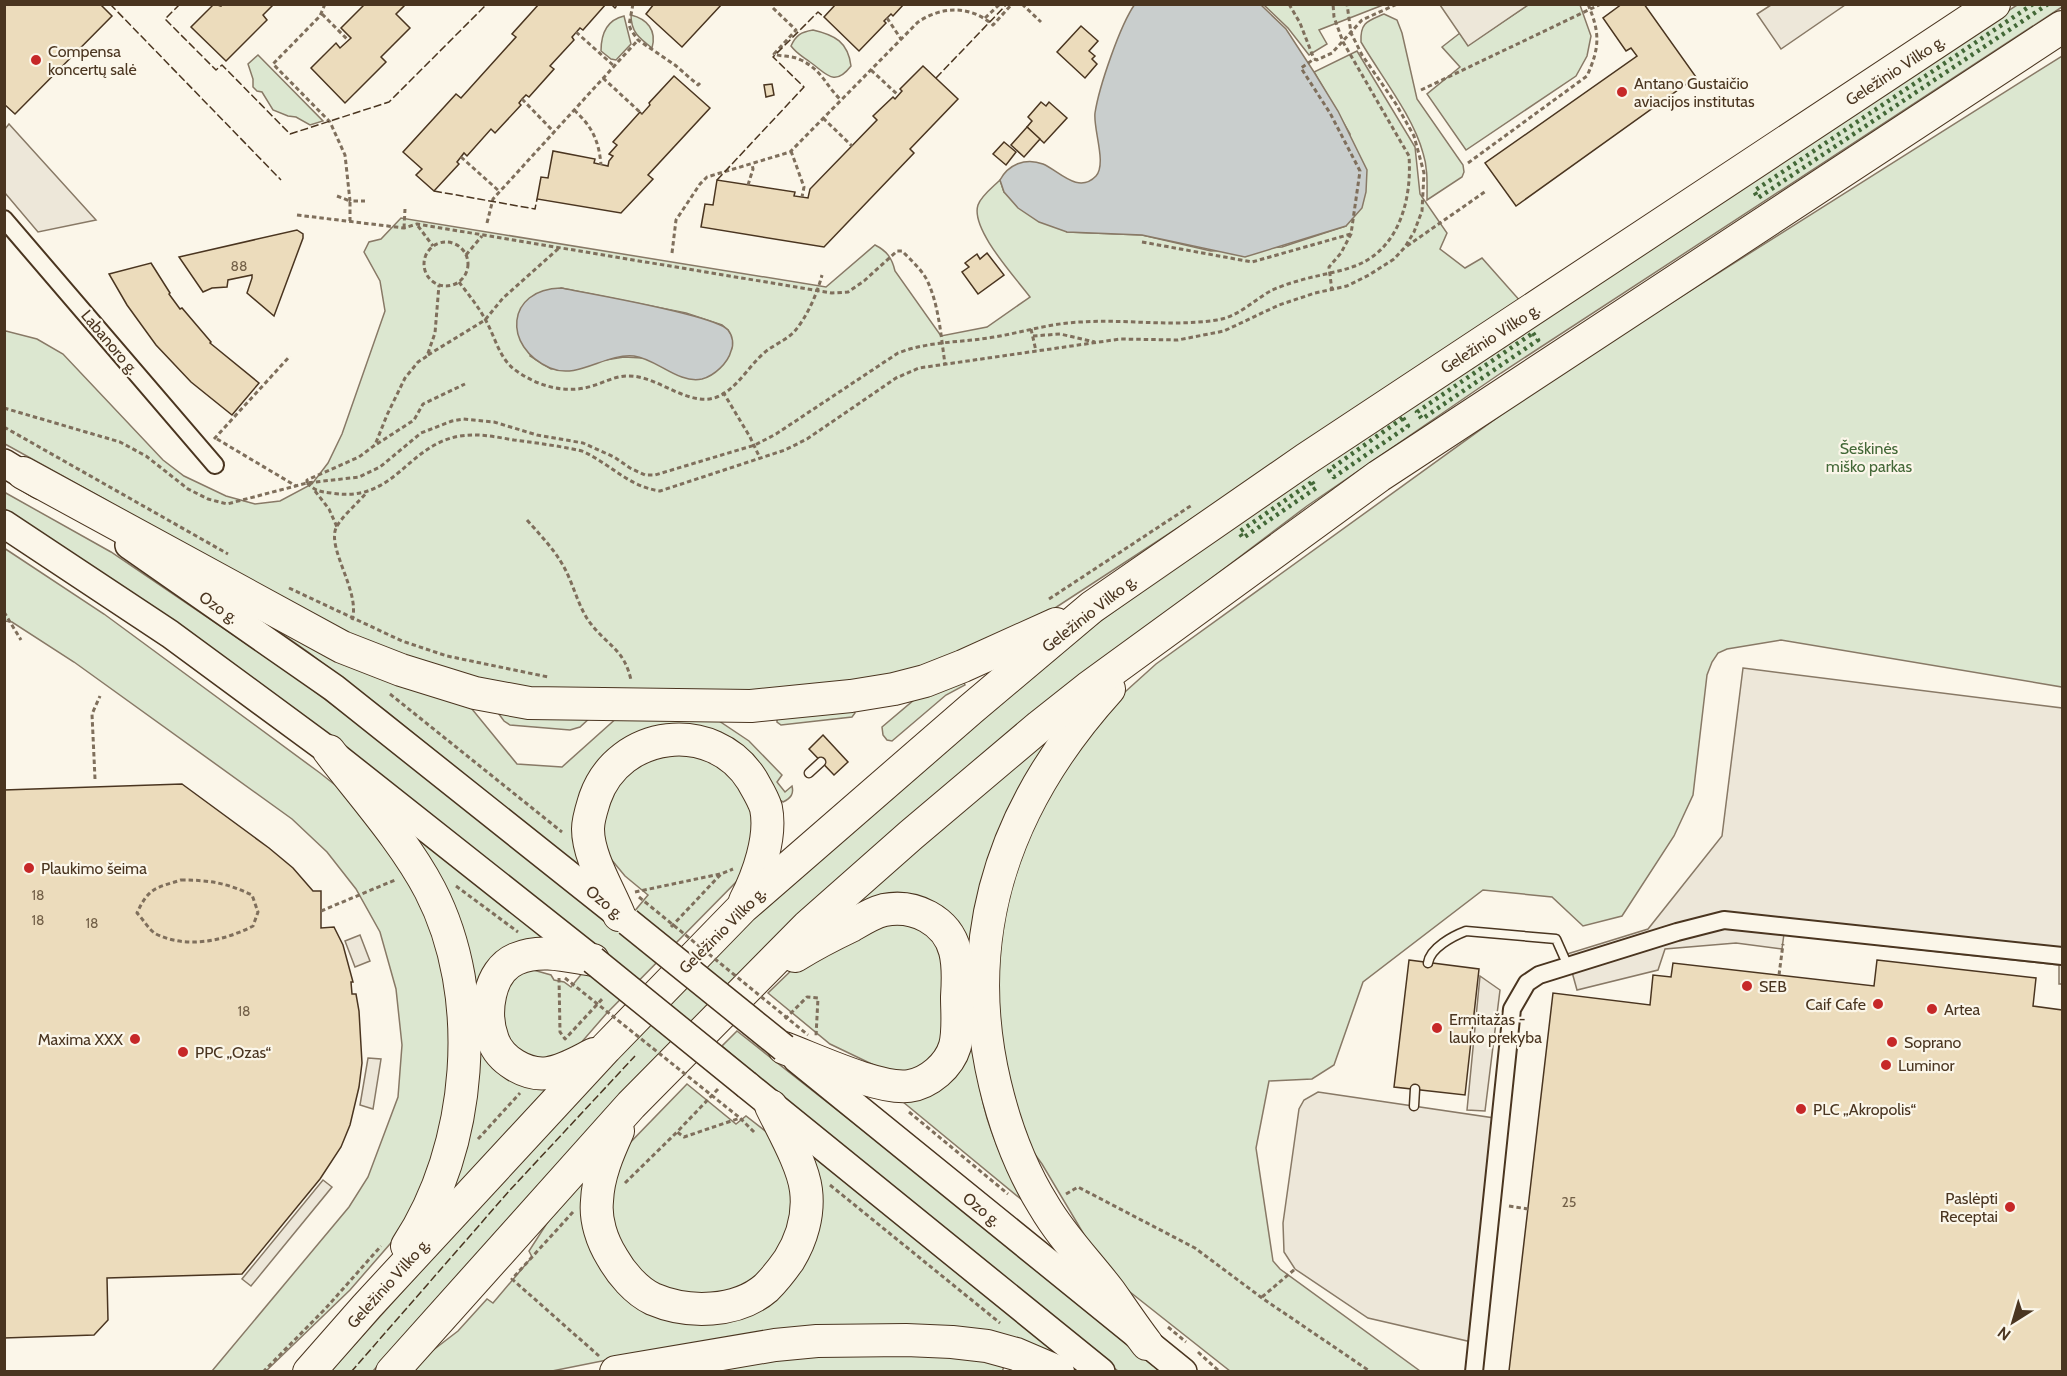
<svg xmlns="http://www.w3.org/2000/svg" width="2067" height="1376" font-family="Cabin,sans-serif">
  <rect width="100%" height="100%" fill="#fbf6e9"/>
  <g fill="#dce7d0" stroke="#887966" stroke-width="1.5" fill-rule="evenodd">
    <polygon points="1264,5 1383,5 1319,30 1327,44 1309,55 1288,28"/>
    <polygon points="1528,5 1580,5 1591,36 1587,56 1576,76 1466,150 1427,94 1460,67 1442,47 1460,33 1468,45"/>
    <polygon points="2017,5 2062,5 2062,7 1501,373 1307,506 1076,681 453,1281 373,1371 330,1372 519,1162 716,952 850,831 1055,654 1340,448"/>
    <path d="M1384,14L1397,20L1402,33L1417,99L1463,165L1464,172L1462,177L1427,200C1427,184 1428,168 1423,153C1413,116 1381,76 1361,42C1360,22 1368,21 1384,14Z"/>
    <path d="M631,15C647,19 657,30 652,48C639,38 631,32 631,15Z"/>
    <path d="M624,16L631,44L616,60L611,59L601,51C601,34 607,20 624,16Z"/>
    <path d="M813,30C835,35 848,42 851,66C834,88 826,73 810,62C802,56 797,54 791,46C796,35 801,32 813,30Z"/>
    <path d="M1357,51L1415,147L1420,194L1447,233L1440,249L1465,268L1482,258L1522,303L1055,608L1012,631L900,674L795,691L524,693L400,665L202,564L106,500L5,444L4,332L6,331L37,339L63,354L163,460L184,476L226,496L255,504L280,501L312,484L328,463L342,434L385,311L380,281L364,252L369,242L381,239L401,218L826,287L875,245C887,251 892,258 895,271L941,336L987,327L1030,297C1016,278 970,229 978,205C981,196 993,187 1000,180L1004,192L1067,232L1142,235L1211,251L1282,247L1346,226L1350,134L1314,72ZM561,288L686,313L722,325L728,330L642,358L624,357L551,369L530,356Z"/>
    <polygon points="258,55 323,121 310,125 296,117 288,116 273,110 262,92 257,91 253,87 253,79 248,64"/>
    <polygon points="2062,56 2062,687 1781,640 1727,649 1718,653 1712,662 1707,675 1693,795 1674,836 1622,916 1583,926 1552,897 1483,890 1363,982 1334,1065 1312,1079 1269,1081 1256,1148 1273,1261 1280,1269 1420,1371 1230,1371 1130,1292 1092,1248 1042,1164 1017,1130 1007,1101 993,943 1025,833 1105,710 1156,664 1552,378"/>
    <polygon points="4,492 111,552 301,681 452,796 618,931 648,895 625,876 606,853 599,836 614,781 654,753 705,754 750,793 758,833 739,879 606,1014 580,1044 550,1064 509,1048 501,1004 509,980 530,969 551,975 554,980 564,982 571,987 600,951 25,522 5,509"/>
    <polygon points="4,548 104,614 320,773 344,792 394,846 448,960 450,1126 403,1229 350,1290 266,1371 212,1371 349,1207 368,1177 398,1097 402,1045 396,989 380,932 356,889 327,852 292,819 74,662 12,622 5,621"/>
    <path d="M224,593L463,698L517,764L562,767L619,716L716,719L749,741L782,775L777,782L785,792L792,786C794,794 791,798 783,802L778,799L768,781L638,736L581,867L576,865L386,711L308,652Z"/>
    <polygon points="963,680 965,685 946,695 892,741 887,740 883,735 882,727 914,700"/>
    <polygon points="490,702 593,715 580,727 570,730 510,725 504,721"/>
    <polygon points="853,709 855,713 852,717 781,725 777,722 777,719"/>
    <polygon points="1062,723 969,961 945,914 823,931"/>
    <polygon points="384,808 552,945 529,945 484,1037 555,1079 443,1205 471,1129 477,1088 480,1038"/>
    <polygon points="907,918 945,948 943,1048 912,1076 880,1068 830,1044 768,993 799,963 814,952"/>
    <path d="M970,1022C974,1054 978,1087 987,1118C996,1147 1009,1173 1022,1200L897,1097Z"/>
    <polygon points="737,1031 893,1154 1160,1371 1118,1371 875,1176 722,1046"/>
    <polygon points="687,1084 736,1124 746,1116 773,1137 799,1198 773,1268 728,1294 670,1294 637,1274 605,1211 624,1149"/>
    <polygon points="795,1141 1069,1363 1015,1345 637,1354 552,1371 408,1372 415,1364 458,1331 487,1299 493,1303 532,1257 529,1251 560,1203 585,1178 641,1302 787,1285"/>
    <polygon points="866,1354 1007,1358 1002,1372 663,1372 751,1360"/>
  </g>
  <g fill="#ede7d9" stroke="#887966" stroke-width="1.5">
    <polygon points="1440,5 1528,5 1468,46"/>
    <polygon points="1771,5 1771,4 1845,5 1781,49 1757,14"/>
    <polygon points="9,124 96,220 38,232 5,193 5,129"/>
    <polygon points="1743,668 2062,708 2062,984 2059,984 2059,965 1877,945 1877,937 1785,926 1782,949 1736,943 1665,949 1658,970 1577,990 1567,954 1648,929 1722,836"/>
    <polygon points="360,935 370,961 355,967 345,941"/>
    <polygon points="1480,976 1500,990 1485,1111 1467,1110"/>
    <polygon points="368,1058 381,1059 373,1109 360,1105"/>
    <polygon points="1318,1092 1501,1119 1476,1343 1368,1318 1295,1269 1284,1252 1283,1223 1299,1109 1304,1100"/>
    <polygon points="323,1180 332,1187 251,1286 242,1279"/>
  </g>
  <g fill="#c9cecd" stroke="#887966" stroke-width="1.5">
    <path d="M1135,4L1261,5L1286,29L1314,72L1338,111L1367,170L1366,192L1362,208L1346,226L1245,257L1142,235L1067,232L1039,222L1018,208L1004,192L1000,180C1008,165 1025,157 1043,164C1058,170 1078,195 1096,176C1107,164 1093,129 1095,113C1099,87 1120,25 1135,4Z"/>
    <path d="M561,288C587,293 716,315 728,330C733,336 734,345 731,351C728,363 714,376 702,379C678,384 657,359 634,356C605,353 578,380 550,368C502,347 506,289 561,288Z"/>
  </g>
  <g fill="#ecdcbc" stroke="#4a3520" stroke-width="1.5">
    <polygon points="4,4 100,4 112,16 15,114 4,104"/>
    <polygon points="214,4 221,6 222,4 274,4 263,15 267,20 226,61 191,27"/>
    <polygon points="365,4 403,4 404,6 396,14 410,28 381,57 386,62 345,103 311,68 336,43 340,48 351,38 341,28"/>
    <polygon points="539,4 606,4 583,30 580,28 572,37 574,40 550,66 554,69 529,97 526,95 522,99 519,103 521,105 495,133 491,129 467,156 464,153 457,162 459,164 434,191 416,175 422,169 403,152 456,94 461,98 516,37 512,34"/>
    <polygon points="654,4 722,4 682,47 646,14"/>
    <polygon points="836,4 904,4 893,16 891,14 884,21 886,23 859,51 824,17"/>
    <polygon points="1622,4 1644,4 1696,77 1516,206 1485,163 1637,56 1631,48 1626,51 1603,18"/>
    <polygon points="1081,26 1098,41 1089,51 1095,56 1092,59 1097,64 1085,78 1057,52"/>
    <polygon points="923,66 958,99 910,149 914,153 824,247 701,227 705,204 713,205 717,180 795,192 794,196 808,198 810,189 877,120 873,116 893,97 895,99 902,91 900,89"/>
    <polygon points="674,76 710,108 648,175 653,179 621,213 537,199 541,177 548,178 553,151 595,159 594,163 608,166 609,161 613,156 609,154 617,145 613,142 640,112 642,114 650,105 649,103"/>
    <polygon points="772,84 774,95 766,97 764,85"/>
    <polygon points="1041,102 1046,106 1049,102 1067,118 1044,143 1027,127 1032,121 1028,117"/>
    <polygon points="1027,127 1040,139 1024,157 1011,145"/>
    <polygon points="1004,142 1016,152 1006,165 993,154"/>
    <polygon points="297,230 303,234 303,238 274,316 247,293 252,278 252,275 228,280 227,287 212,288 203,292 179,257"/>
    <polygon points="987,253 1004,275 978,294 962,272 969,267 965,263 977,254 980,259"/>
    <polygon points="151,263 170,293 169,294 180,309 182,308 211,342 210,343 259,383 232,415 191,382 156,345 127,305 109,274"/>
    <polygon points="823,735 848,762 834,775 809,749"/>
    <polygon points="182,784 269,848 293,868 313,891 321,891 321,928 334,927 343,945 353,982 351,982 352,994 356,994 359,1011 362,1063 359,1087 350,1125 341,1147 320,1179 242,1274 107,1278 108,1320 94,1335 4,1338 4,790"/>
    <polygon points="1409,960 1479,969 1465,1095 1394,1087"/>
    <polygon points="1877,960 2036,978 2033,1006 2062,1010 2062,1372 1509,1371 1553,993 1650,1005 1653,975 1671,977 1673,963 1874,986"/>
  </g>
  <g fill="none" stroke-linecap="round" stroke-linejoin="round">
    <g stroke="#4a3520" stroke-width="11">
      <g id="lane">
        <polyline points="809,773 821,762"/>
        <path d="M1428,963C1430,948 1453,936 1466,931L1556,939L1568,966"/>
        <polyline points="1414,1106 1415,1089"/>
      </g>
    </g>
    <g stroke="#4a3520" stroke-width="20">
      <g id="street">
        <polyline points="4,219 215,465"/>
        <polyline points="1474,1372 1512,1009 1527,983 1539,975 1677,932 1724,920 2062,956"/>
      </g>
    </g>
    <g stroke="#4a3520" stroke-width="30">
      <g id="primary">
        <polyline points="4,463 40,485"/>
        <polyline points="4,524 170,634 329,751 593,960"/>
        <polyline points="129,545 334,688 618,914"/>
        <polyline points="797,1059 1183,1372"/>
        <polyline points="747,1085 1101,1372"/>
      </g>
    </g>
    <g stroke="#4a3520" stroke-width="34">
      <g id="highway">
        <polyline points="23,473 342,647 401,670 475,693 529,703 751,706 851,696 894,689 925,681 963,666 1056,624"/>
        <path d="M1109,689C1006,803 959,933 995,1084C1005,1126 1021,1169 1044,1206C1062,1237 1088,1263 1110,1292C1122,1309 1134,1327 1147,1344"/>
        <path d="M329,751C362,794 405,842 430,890C485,996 472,1148 407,1246"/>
        <path d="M619,915C609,890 588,857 588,829C588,819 592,808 595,798C619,730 713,718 752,780C757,789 763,798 766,808C772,837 758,876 745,901"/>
        <path d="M593,960C568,956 541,948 516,959C488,971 483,1014 493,1040C500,1060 526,1076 548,1073C564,1071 580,1061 594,1054"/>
        <path d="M784,1048C814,1059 879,1090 909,1086C929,1083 949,1066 955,1046C959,1031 957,1012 957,997C958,982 959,966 955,951C947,920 914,904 884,910C872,913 861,920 851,926C832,935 813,945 795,956"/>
        <path d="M618,1131C608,1153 598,1176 597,1201C595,1220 602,1241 612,1257C621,1273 636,1291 653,1299C688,1314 737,1313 766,1288C775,1279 782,1270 789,1260C802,1239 809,1214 806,1190C803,1165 782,1129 771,1106"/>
        <polyline points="309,1372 367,1306 606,1048 742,908 971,709 1092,607 1306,459 1994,4"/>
        <polyline points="392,1372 631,1105 808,926 911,835 1040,726 1088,688 1379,476 2062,27"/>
        <polyline points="616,1372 775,1345 817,1341 906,1340 952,1342 987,1346 1016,1354 1058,1372"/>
      </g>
    </g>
    <g stroke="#7f6f5c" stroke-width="3" stroke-dasharray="4.5 3" stroke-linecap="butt">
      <polyline points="325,4 320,16 273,64 330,122 345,155 350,201 365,201"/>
      <polyline points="633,4 629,25 631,30 638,40 675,65 698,85 701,82"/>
      <polyline points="1022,4 1041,22"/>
      <polyline points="1289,4 1300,23 1314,59"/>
      <path d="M773,8L796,30L774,54C782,57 792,55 801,60C823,71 825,85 841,100"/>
      <polyline points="322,14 348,40"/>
      <polyline points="887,18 901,39"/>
      <polyline points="985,18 1000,4"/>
      <polyline points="576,32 614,66"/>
      <polyline points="871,70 898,95"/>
      <polyline points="603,78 642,114"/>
      <polyline points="1421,90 1601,4"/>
      <polyline points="522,99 554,132"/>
      <path d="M574,110C592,126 599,141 601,165"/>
      <polyline points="823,118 852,146"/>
      <polyline points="791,151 804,187 802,197"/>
      <polyline points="461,157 499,191"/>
      <path d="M1468,163L1587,76C1600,47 1600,33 1588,4"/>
      <polyline points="748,185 753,169 752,164"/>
      <polyline points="337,196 350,201 350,221"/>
      <path d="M297,215L404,228L417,224L832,293L848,292L864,281L897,251H902C911,260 921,269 927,280C939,305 941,337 945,364"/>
      <polyline points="487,223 493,199 638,40"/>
      <polyline points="418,226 433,246"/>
      <polyline points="404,228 405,209"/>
      <circle cx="446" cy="264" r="22"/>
      <polyline points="1142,242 1252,262 1351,234"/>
      <polyline points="1407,246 1486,191"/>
      <path d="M672,253L676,220L700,184L707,177L790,152L918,22C942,6 970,5 993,25L1012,4"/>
      <polyline points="466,255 482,236"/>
      <path d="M459,282C468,294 478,306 485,319C496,338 499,360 518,372C540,387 567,394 592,386C603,383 615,376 627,376C652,375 675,396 700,399C730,403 745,369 764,353C773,345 785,341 794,332C807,317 817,294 822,275"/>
      <polyline points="1332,291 1329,267 1341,253 1351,234 1360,171 1330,113 1301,68 1314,59 1317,60 1332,53 1362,20 1397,4"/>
      <polyline points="1031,329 1036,351"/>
      <polyline points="1033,336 1060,334 1095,342"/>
      <polyline points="428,355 485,320 503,298 559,248"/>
      <polyline points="723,392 750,437 760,458"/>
      <path d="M4,408L120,442L146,456L188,489L208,499L227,504L307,483L359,477L380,467L421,433L452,421L463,419L494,422L537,435L583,443L614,457L630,468L645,475H655L755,445L776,434L898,353C932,340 965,343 1000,336C1027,331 1053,323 1081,322C1126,319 1171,327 1217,320C1238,317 1254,300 1272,290C1280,287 1289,283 1298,281C1317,275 1336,273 1355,266C1400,249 1412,198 1409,156L1343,42L1334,17L1333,4"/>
      <polyline points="4,427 228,554"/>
      <polyline points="214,439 290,356"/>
      <polyline points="217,439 296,486"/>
      <polyline points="377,444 414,420 423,404 465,384"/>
      <path d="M307,483C315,491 321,492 331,493C395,504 406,445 460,436C479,433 496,437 514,440C537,443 560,446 582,451C611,464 627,486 660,491L785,450L807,439L896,378L919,368L1120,339L1178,340L1224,331L1279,305L1315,293L1347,286L1369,275L1394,259L1405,247L1414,232L1422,211L1424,173L1414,136L1396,104L1362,55L1351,33L1347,4"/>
      <polyline points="307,483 307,480 359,457 375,445 387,415 405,378 418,362 427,356 435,333 439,285"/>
      <polyline points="315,491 329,509 337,527"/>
      <path d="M527,520C541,536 555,550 565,569C574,586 579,609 591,624C608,646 624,649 631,680"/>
      <polyline points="289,588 402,641 447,656 548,677"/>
      <polyline points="1049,599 1192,505"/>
      <polyline points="4,612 21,640"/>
      <path d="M352,620C361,593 327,549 336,528C341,517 359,502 367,492"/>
      <polyline points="390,694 562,832"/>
      <polyline points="95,779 92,714 100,696"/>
      <path d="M181,880C209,880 227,883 252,895L258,912L253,926C224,941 187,949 156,934C149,930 143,919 137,913C149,887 156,888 181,880Z"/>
      <polyline points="456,886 518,932"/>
      <polyline points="635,892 720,874"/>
      <polyline points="321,911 395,880"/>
      <polyline points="671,927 721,874 733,869"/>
      <polyline points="1779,975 1783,944"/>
      <polyline points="559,978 560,1032 565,1039 604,997"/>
      <polyline points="785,1019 807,997 818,998 816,1036"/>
      <polyline points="718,1089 677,1132 684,1137 740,1118 755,1133"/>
      <polyline points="909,1112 1008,1194"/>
      <polyline points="478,1139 520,1093"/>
      <polyline points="625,1183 677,1132"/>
      <polyline points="830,1185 1000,1323"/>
      <polyline points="1066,1194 1078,1187 1195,1248 1262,1298 1371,1372"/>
      <polyline points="1509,1206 1528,1209"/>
      <polyline points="573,1212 512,1279 599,1356"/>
      <polyline points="1262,1297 1295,1269"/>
      <polyline points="1168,1327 1186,1342"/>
      <polyline points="1198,1352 1220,1372"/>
      <polyline points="263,1372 326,1308 381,1246"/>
    </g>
    <use href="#lane" stroke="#fbf6e9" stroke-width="8"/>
    <use href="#street" stroke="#fbf6e9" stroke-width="16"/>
    <use href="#primary" stroke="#fbf6e9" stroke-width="27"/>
    <use href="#highway" stroke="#fbf6e9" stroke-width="32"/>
    <g stroke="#4a3520" stroke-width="30" stroke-linecap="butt">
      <g id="primary-bridge">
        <polyline points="628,922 784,1048"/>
        <polyline points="593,960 747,1085"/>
      </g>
    </g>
    <g stroke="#7f6f5c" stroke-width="3" stroke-dasharray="4.5 3" stroke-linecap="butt">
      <polyline points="639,897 808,1035"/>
      <polyline points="565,978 740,1118"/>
    </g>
    <use href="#primary-bridge" stroke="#fbf6e9" stroke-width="27"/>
    <g stroke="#436837" stroke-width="4.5" stroke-dasharray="3 4.5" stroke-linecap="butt">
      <polyline points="2033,4 1754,191 1758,198 2048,4"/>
      <polygon points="1533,333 1538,340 1422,419 1417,412"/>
      <polygon points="1403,418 1408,426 1334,477 1329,470"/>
      <polygon points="1312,482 1316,488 1243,538 1239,532"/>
    </g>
    <g stroke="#4a3520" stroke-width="1.5" stroke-dasharray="8 3" stroke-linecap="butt">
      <polyline points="110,4 281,180"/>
      <polyline points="180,4 165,19 216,70 222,65 290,134 389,102 487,4"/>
      <polyline points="611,4 615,8 618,4"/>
      <polyline points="936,78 1007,4"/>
      <polyline points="717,180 804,87 773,57 818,12 824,17"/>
      <polyline points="434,191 535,209 537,199"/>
      <polyline points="351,1372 510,1190 635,1056"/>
    </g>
  </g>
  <g fill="#c62828" stroke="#fbf6e9" stroke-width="2">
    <circle cx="36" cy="60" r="6"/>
    <circle cx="1622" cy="92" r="6"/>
    <circle cx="29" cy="868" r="6"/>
    <circle cx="1747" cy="986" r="6"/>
    <circle cx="1878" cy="1004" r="6"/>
    <circle cx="1932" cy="1009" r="6"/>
    <circle cx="1437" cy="1028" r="6"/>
    <circle cx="135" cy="1039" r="6"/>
    <circle cx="1892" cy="1042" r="6"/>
    <circle cx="183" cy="1052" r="6"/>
    <circle cx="1886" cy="1065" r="6"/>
    <circle cx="1801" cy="1109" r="6"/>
    <circle cx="2010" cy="1207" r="6"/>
  </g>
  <g text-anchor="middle" stroke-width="4.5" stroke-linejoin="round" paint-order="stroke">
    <g font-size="14" fill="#725f47">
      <text x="239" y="271">88</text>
      <text x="38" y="900">18</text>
      <text x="38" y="925">18</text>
      <text x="92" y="928">18</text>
      <text x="244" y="1016">18</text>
      <text x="1569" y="1207">25</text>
    </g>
    <g font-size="16" fill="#4a3520" stroke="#fbf6e9" text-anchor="start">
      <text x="48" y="57">Compensa<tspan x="48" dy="18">koncertų salė</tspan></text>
      <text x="1634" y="89">Antano Gustaičio<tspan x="1634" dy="18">aviacijos institutas</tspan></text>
      <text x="41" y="874">Plaukimo šeima</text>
      <text x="1759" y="992">SEB</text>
      <text x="1866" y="1010" text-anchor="end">Caif Cafe</text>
      <text x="1944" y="1015">Artea</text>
      <text x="1449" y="1025">Ermitažas -<tspan x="1449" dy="18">lauko prekyba</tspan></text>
      <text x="123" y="1045" text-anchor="end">Maxima XXX</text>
      <text x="1904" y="1048">Soprano</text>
      <text x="195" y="1058">PPC „Ozas“</text>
      <text x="1898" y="1071">Luminor</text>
      <text x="1813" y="1115">PLC „Akropolis“</text>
      <text x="1998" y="1204" text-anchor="end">Paslėpti<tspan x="1998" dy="18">Receptai</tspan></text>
    </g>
    <g font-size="16" fill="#4a3520" stroke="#fbf6e9">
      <text transform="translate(1895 70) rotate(-33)" y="6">Geležinio Vilko g.</text>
      <text transform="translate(1490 338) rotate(-33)" y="6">Geležinio Vilko g.</text>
      <text transform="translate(110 342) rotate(50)" y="6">Labanoro g.</text>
      <text transform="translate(219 607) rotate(35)" y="6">Ozo g.</text>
      <text transform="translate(1089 613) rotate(-38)" y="6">Geležinio Vilko g.</text>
      <text transform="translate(605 902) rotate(39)" y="6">Ozo g.</text>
      <text transform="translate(722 930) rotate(-45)" y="6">Geležinio Vilko g.</text>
      <text transform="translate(982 1209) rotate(39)" y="6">Ozo g.</text>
      <text transform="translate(388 1283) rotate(-48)" y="6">Geležinio Vilko g.</text>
    </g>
    <g font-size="16" fill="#436837" stroke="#fbf6e9">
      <text x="1869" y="454">Šeškinės<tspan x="1869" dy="18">miško parkas</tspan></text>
    </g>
  </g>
  <rect width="2067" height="1376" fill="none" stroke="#4a3520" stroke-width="12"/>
  <g transform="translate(2013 1322) rotate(217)" stroke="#fbf6e9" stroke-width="4.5" paint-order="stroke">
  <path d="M0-4.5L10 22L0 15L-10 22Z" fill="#4a3520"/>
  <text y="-9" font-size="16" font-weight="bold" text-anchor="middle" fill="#4a3520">N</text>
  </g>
</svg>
